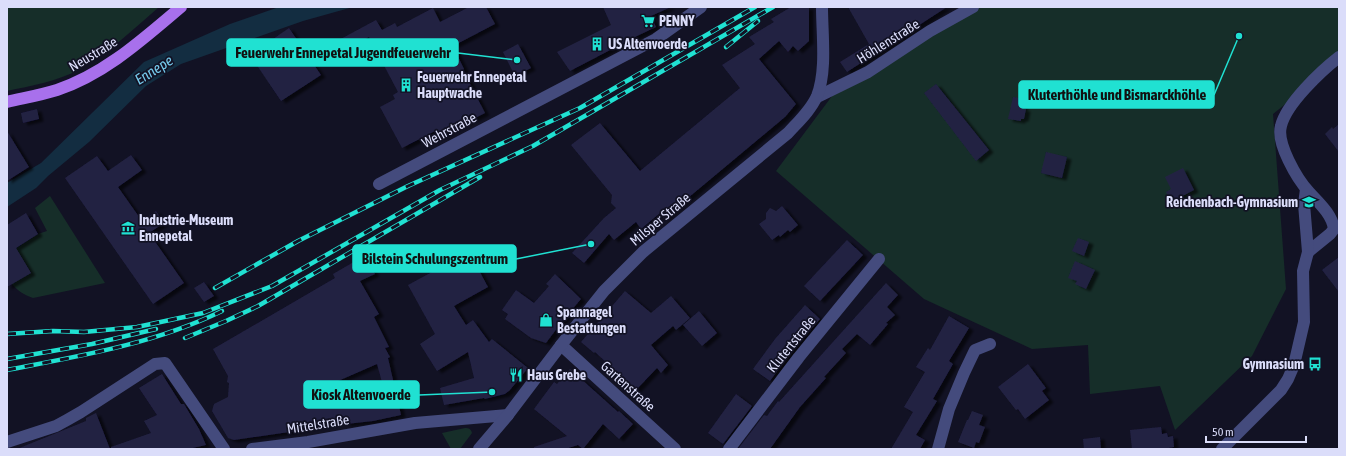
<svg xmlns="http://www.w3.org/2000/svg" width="1346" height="456" font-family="'Asap Condensed',sans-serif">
  <defs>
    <filter id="shadow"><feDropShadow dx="4.5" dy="2.5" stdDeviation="1" flood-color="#0009"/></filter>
  </defs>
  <rect width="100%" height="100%" fill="#121224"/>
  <g fill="#162e29">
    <path d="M7,7H159C134,29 109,52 80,69C59,81 30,86 7,91Z"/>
    <polygon points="973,7 1339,7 1339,61 1273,114 1286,289 1252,356 1175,430 1160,386 1090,394 1088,345 1032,349 924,299 776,171 835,92"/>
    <path d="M50,196L105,283L33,298C24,295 18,291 12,284L16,248L38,234L47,231L35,208Z"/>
    <path d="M465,428C469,428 471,429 472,433L460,449H451L442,433Z"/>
  </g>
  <polygon fill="#132d41" points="279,7 353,7 303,21 181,64 146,86 89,142 48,176 36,188 7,207 7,183 41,163 144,62 230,24"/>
  <g fill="#222143" fill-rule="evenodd" filter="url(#shadow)">
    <polygon points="469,7 486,7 495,24 453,46 464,69 463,70 485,113 440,136 437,130 402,148 380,107 395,99 393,95 398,92 369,37 342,51 337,41 376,20 382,30 395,23 397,27 433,8 440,22"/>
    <polygon points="603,7 671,7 651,16 656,27 637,36 570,71 557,52 611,25"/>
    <polygon points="791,7 809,7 809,41 798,51 793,46 788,52 779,41 759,59 796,104 785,117 664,218 660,213 641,229 636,222 614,240 609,234 584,263 572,253 604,218 616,208 611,203 612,195 571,145 600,123 640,171 740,88 722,65 755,44 749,37 774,22 771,19"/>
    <polygon points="848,7 947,7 847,72 840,62 869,44"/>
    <polygon points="289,28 321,75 281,101 250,55"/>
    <polygon points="518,44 531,68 515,76 503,52"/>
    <polygon points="936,84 989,150 976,161 924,93"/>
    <polygon points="1013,97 1025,99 1023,109 1026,109 1024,119 1021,119 1021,121 1008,119"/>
    <polygon points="37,109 39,119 23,123 21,113"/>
    <polygon points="1339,124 1339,152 1325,134 1332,127 1333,129"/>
    <polygon points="7,131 29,167 7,181"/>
    <polygon points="1046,152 1067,157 1062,178 1041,173"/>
    <polygon points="131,155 142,170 118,187 142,221 156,211 164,223 149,233 184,283 153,304 65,178 97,156 108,171"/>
    <polygon points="1183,168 1194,190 1171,202 1166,192 1171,189 1165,177"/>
    <polygon points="782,206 798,225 790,232 788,230 780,237 779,235 772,240 759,224 766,219 766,213 770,208 776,211"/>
    <polygon points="26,213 38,234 16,248 31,273 7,287 7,225"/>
    <polygon points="1078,238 1089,242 1084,256 1072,251"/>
    <polygon points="847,240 863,255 820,301 804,286"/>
    <polygon points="469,252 488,287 454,306 466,325 473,320 489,342 492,339 528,368 510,390 505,394 485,399 484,398 444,405 440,388 474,378 468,352 437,371 420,344 435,334 408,285"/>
    <path d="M364,256L375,274L360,281L379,314L374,317L389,347L385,348L390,357L388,358L401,415L373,421L346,424L345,418L296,431L234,440L228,438L212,411L214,404L228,397L229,383L227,382L228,376L213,349L335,278L333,274ZM377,364L385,393L376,395L377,400L347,402L338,381Z"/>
    <polygon points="1339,257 1339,292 1322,270"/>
    <polygon points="1075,261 1095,270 1086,289 1075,284 1077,281 1068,278"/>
    <polygon points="555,274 581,299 564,319 546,343 531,338 505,319 508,314 502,310 516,290 534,303 549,286 546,284"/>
    <polygon points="204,282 214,296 204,302 194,288"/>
    <polygon points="886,283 898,295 887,307 895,315 886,323 888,324 870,345 857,334 842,349 846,353 824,377 826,378 800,407 770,449 738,449 764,415 767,416 778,401 779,402"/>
    <polygon points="625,291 651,313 671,296 690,318 676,330 673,326 651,345 668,365 661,373 657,368 636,390 595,352 594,353 581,342"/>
    <polygon points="805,305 820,319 791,352 770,381 753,369 775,339"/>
    <polygon points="699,311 717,333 702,346 683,325"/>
    <polygon points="949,316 969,328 949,361 953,364 933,399 937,401 916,435 925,440 920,449 891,449 913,412 904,407 925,372 916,367 928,348 930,350"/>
    <polygon points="1028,364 1046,388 1042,391 1049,400 1025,419 1018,409 1016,410 998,387"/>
    <polygon points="570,369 618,412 619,411 633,424 619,439 603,424 583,449 578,445 565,449 534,449 534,447 567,436 534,409 554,382 557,384"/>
    <polygon points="162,374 181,404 184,404 199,429 206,445 188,449 111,449 111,447 151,433 144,421 157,415 139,388"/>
    <polygon points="736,394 752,406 723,444 708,433"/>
    <polygon points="972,411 983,415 979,425 985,427 979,443 976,442 974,448 958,442 967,420 968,420"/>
    <polygon points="96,413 110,449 17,449 86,421 86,418"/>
    <polygon points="1161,427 1162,434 1167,433 1168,437 1173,436 1174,447 1163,449 1132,449 1130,430"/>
    <polygon points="1100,437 1101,449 1084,449 1083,439"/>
  </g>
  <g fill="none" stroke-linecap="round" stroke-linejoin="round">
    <g stroke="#444b7d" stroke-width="12">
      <polyline points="817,97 868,72 930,31 973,7"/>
      <polyline points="379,184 656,39 701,7"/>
      <path d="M1308,252L1330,234L1334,229C1332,214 1318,202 1309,192C1297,179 1276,143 1281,126C1286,104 1321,71 1339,57"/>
      <polyline points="561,345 675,449"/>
      <polyline points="7,442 56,426 67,420 81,412 155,364 165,363 224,449"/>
      <polyline points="252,449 308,442 415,423 508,415"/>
      <path d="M479,449L508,415L561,345L604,291L643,252L788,133C798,122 811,110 817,96C827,71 822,34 822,7"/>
      <polyline points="729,449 799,357 879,259"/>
      <polyline points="938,449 949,409 964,373 975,350 990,344"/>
      <polyline points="1222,449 1281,390 1288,379 1294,365 1304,322 1303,271 1308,252 1304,204 1306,189"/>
    </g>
    <path stroke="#a870ec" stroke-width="12" d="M7,102C24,98 41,95 57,90C105,74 143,39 181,7"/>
    <g stroke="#20e1d2" stroke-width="4.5">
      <g id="rail">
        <polyline points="726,47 758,21"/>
        <polyline points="215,288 298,241 408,186 580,108 755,7"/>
        <polyline points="7,334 53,331 84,332 137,327 203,313 272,286 440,190 533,146 773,7"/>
        <polyline points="185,338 226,321 258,306 480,177"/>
        <polyline points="7,359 92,344 156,329"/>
        <path d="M7,370C80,356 154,344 222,311"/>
      </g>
    </g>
    <use href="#rail" stroke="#121224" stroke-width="3" stroke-dasharray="9" stroke-linecap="butt"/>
  </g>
  <defs>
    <g id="supermarket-bare" transform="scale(1.08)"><path d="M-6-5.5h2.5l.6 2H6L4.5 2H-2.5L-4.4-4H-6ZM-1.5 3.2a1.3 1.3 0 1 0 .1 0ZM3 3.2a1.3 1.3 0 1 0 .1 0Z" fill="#20e1d2" stroke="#121224" stroke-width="2.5" paint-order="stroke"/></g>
    <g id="building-bare" transform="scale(1.08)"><path d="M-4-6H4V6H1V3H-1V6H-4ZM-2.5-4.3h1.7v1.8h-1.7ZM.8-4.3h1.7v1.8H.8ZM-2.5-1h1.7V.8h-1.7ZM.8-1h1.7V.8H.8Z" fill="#20e1d2" stroke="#121224" stroke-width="2.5" paint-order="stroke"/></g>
    <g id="school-bare" transform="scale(1.08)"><path d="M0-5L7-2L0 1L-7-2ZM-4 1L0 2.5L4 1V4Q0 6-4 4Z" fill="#20e1d2" stroke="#121224" stroke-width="2.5" paint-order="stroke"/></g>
    <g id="museum-bare" transform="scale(1.08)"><path d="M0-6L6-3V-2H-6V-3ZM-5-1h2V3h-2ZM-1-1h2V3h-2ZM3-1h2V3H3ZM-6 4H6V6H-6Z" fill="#20e1d2" stroke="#121224" stroke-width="2.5" paint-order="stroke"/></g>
    <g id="shop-bare" transform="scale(1.08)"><path d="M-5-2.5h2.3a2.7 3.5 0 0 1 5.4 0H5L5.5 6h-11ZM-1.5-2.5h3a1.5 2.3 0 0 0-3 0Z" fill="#20e1d2" stroke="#121224" stroke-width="2.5" paint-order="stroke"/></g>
    <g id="bus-bare" transform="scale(1.08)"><path d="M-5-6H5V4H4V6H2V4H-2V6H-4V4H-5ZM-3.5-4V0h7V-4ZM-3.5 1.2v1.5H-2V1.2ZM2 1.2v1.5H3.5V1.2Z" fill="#20e1d2" stroke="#121224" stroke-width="2.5" paint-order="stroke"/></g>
    <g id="restaurant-bare" transform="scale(1.08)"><path d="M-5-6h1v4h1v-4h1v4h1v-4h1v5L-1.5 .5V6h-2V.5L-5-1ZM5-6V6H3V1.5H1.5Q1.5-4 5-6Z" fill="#20e1d2" stroke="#121224" stroke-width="2.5" paint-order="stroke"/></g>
  </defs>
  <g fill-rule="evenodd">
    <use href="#supermarket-bare" x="648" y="21"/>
    <use href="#building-bare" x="597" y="44"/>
    <use href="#building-bare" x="406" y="85"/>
    <use href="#school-bare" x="1309" y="202"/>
    <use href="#museum-bare" x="128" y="228"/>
    <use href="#shop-bare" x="546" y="320"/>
    <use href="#bus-bare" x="1315" y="364"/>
    <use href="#restaurant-bare" x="516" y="375"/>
  </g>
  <g text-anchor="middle" stroke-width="3.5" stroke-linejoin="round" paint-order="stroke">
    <g font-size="14" font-weight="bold" fill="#dbddfa" stroke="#121224" text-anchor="start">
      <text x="659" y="26">PENNY</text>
      <text x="608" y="49">US Altenvoerde</text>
      <text x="417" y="82">Feuerwehr Ennepetal<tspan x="417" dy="16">Hauptwache</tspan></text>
      <text x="1298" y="207" text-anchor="end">Reichenbach-Gymnasium</text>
      <text x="139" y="225">Industrie-Museum<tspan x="139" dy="16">Ennepetal</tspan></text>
      <text x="557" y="317">Spannagel<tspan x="557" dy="16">Bestattungen</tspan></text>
      <text x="1304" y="369" text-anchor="end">Gymnasium</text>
      <text x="527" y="380">Haus Grebe</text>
    </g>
    <g font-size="14" fill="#dbddfa" stroke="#121224">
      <text transform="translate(888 41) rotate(-32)" y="5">Höhlenstraße</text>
      <text transform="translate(93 54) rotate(-31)" y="5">Neustraße</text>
      <text transform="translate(449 130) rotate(-28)" y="5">Wehrstraße</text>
      <text transform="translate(660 219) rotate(-40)" y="5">Milsper Straße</text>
      <text transform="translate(791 344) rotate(-51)" y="5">Klutertstraße</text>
      <text transform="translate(628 386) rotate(42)" y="5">Gartenstraße</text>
      <text transform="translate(318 424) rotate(-9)" y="5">Mittelstraße</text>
    </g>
    <g font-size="15" font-style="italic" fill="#76caec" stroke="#121224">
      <text transform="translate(154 70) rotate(-32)" y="5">Ennepe</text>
    </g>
  </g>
  <path fill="none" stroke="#20e1d2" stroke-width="1.5" d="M517 60L458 53M1239 36L1214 95M591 244L516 259M492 392L419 395"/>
  <g fill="#20e1d2" stroke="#121224" stroke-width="1.5">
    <circle cx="517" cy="60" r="4"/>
    <circle cx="1239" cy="36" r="4"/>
    <circle cx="591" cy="244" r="4"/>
    <circle cx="492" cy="392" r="4"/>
  </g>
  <g fill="#20e1d2" stroke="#20e1d2" stroke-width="1.5">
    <rect x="227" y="39" width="231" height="27" rx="4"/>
    <rect x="1019" y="81" width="195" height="27" rx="4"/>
    <rect x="353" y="245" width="163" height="27" rx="4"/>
    <rect x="304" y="381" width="115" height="27" rx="4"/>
  </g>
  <g font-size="15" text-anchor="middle" font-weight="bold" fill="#111">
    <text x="343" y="58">Feuerwehr Ennepetal Jugendfeuerwehr</text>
    <text x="1117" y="100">Kluterthöhle und Bismarckhöhle</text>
    <text x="435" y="264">Bilstein Schulungszentrum</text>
    <text x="361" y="400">Kiosk Altenvoerde</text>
  </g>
  <rect width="1346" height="456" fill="none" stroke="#dbddfa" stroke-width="16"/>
  <path d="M1206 436v6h100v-6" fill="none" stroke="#dbddfa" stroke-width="2"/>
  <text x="1212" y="436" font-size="12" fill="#dbddfa" stroke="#121224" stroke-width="3" paint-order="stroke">50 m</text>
</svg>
